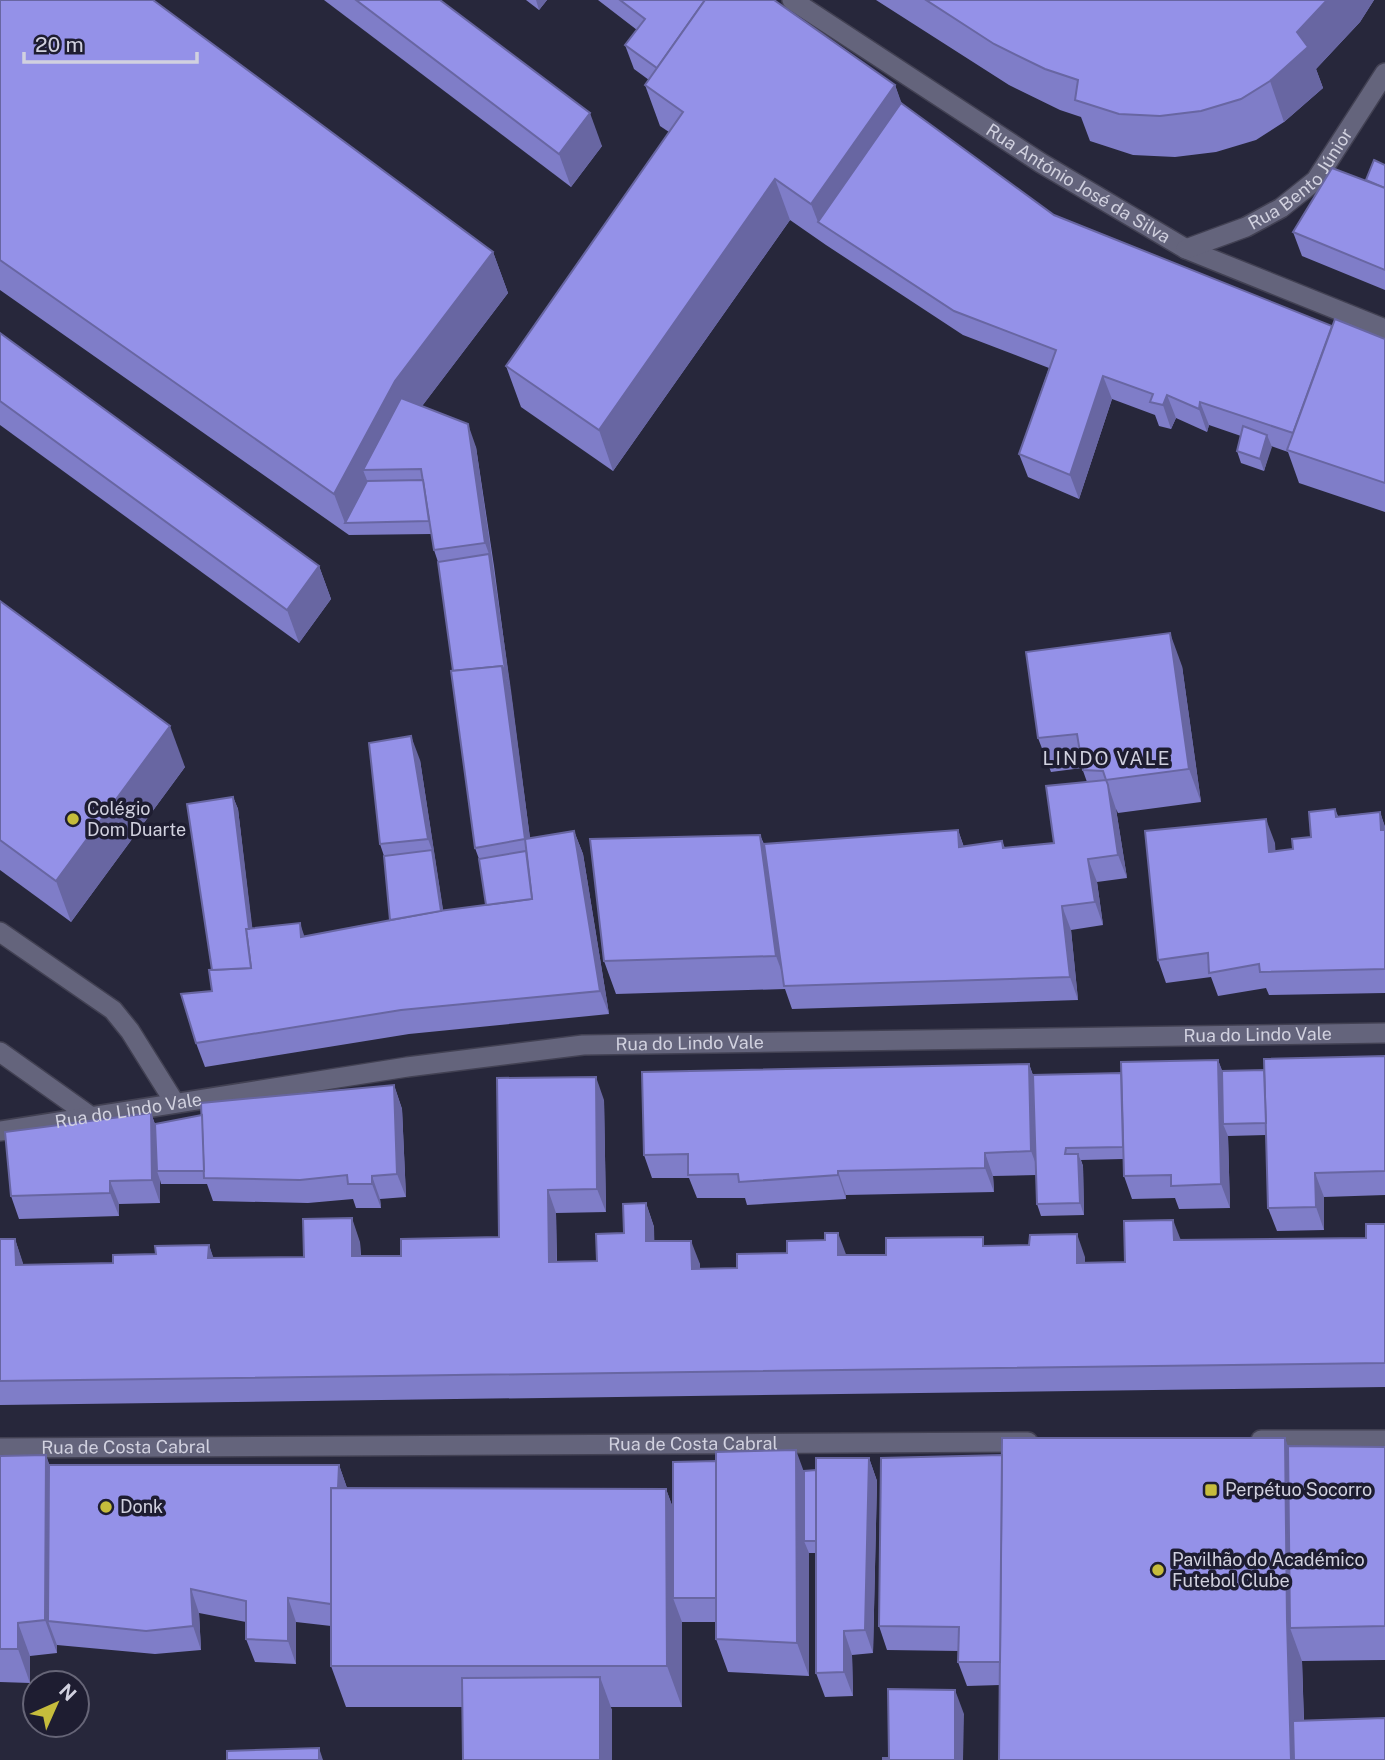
<svg xmlns="http://www.w3.org/2000/svg" width="1385" height="1760" font-family="'Public Sans',sans-serif">
  <rect width="100%" height="100%" fill="#27273b"/>
  <g fill="none" stroke-linecap="round" stroke-linejoin="round">
    <g stroke="#424153" stroke-width="22">
      <g id="service">
        <polyline points="0,932 113,1010 130,1031 175,1103"/>
        <polyline points="0,1052 90,1116"/>
      </g>
    </g>
    <g stroke="#424153" stroke-width="22">
      <g id="minor">
        <path id="s1" d="M792,0L1041,163L1186,249L1385,329"/>
        <path id="s2" d="M1186,249L1246,227L1281,208L1316,180L1385,73"/>
        <path id="s3" d="M0,1131L407,1067L583,1045L1385,1033"/>
      </g>
    </g>
    <g stroke="#424153" stroke-width="22">
      <g id="secondary">
        <polyline points="1261,1440 1385,1440"/>
        <path id="s4" d="M0,1448L1028,1442"/>
      </g>
    </g>
    <use href="#service" stroke="#64647c" stroke-width="19"/>
    <use href="#minor" stroke="#64647c" stroke-width="19"/>
    <use href="#secondary" stroke="#64647c" stroke-width="19"/>
  </g>
  <g fill="#7f7dc8">
    <polygon points="0,0 493,252 508,293 422,406 476,447 494,566 530,838 574,831 583,854 609,1014 409,1034 205,1067 196,1043 212,991 212,970 233,797 238,809 252,929 305,936 390,920 384,856 380,844 420,760 443,911 486,905 479,859 475,848 453,671 438,562 434,550 431,534 349,535 0,290"/>
    <polygon points="324,0 440,0 602,146 571,187"/>
    <polygon points="526,0 547,0 539,10"/>
    <polygon points="598,0 774,0 895,85 901,103 1054,215 1332,326 1385,339 1385,512 1299,483 1288,452 1271,446 1264,471 1241,463 1237,451 1241,436 1209,425 1207,432 1176,418 1171,429 1159,426 1155,415 1112,399 1079,499 1028,477 1019,454 1049,368 963,335 826,245 790,220 613,471 521,407 506,366 669,132 660,126 645,85 649,80 634,69 625,45 637,30"/>
    <polygon points="876,0 1374,0 1360,22 1316,69 1323,88 1284,122 1256,140 1216,152 1175,157 1133,155 1090,141 1081,117 1060,110 1009,85"/>
    <polygon points="1385,165 1385,290 1302,256 1293,232 1366,180"/>
    <polygon points="0,333 319,566 331,599 299,643 0,425"/>
    <polygon points="0,601 185,767 71,922 0,870"/>
    <polygon points="1182,666 1201,802 1118,813 1116,809 1127,878 1097,882 1103,925 1071,930 1078,1000 792,1009 785,989 616,994 604,961 760,835 764,844 958,830 964,847 1002,841 1005,848 1054,843 1087,782 1082,768 1051,772 1038,738"/>
    <polygon points="1335,809 1338,816 1380,812 1385,827 1385,993 1269,995 1266,988 1218,996 1211,977 1166,983 1158,960 1275,843 1275,851 1293,849 1311,837"/>
    <polygon points="1385,1056 1385,1195 1324,1197 1324,1230 1277,1231 1268,1208 1266,1135 1228,1136 1230,1208 1179,1209 1175,1198 1132,1199 1124,1176 1123,1159 1081,1160 1083,1166 1084,1215 1041,1216 1037,1204 1036,1175 993,1176 994,1192 846,1195 846,1199 747,1205 745,1198 697,1198 689,1178 652,1178 644,1155 1029,1064 1033,1075 1121,1073 1218,1060 1222,1071 1264,1070"/>
    <polygon points="394,1085 402,1109 406,1197 380,1199 381,1208 356,1208 353,1199 308,1203 213,1201 207,1184 161,1184 160,1180 160,1203 119,1204 119,1216 19,1219 11,1196 151,1113 155,1124"/>
    <polygon points="604,1100 606,1212 556,1213 557,1262 597,1261 624,1233 646,1203 654,1227 654,1241 700,1264 700,1269 737,1268 846,1255 886,1255 986,1246 1085,1257 1085,1263 1125,1262 1181,1240 1366,1238 1385,1224 1385,1387 0,1405 0,1239 15,1239 23,1265 113,1263 209,1245 213,1258 304,1257 360,1242 361,1256 401,1256 499,1237"/>
    <polygon points="1288,1446 1385,1447 1385,1660 1302,1661 1304,1721 1385,1760 1000,1685 967,1686 958,1662 959,1651 887,1650 879,1626"/>
    <polygon points="46,1455 49,1465 339,1465 347,1488 666,1489 673,1508 804,1471 816,1470 869,1458 877,1481 873,1653 852,1655 853,1696 825,1697 816,1673 816,1553 809,1553 809,1676 728,1672 716,1639 716,1622 682,1622 682,1707 610,1707 612,1710 462,1707 346,1707 331,1666 331,1626 296,1622 296,1664 255,1662 246,1639 246,1622 199,1613 201,1650 155,1654 57,1645 57,1653 30,1656 30,1683 0,1682 0,1456"/>
  </g>
  <g fill="#6866a2">
    <polygon points="536,0 547,0 539,10"/>
    <polygon points="1327,0 1374,0 1360,22 1316,69 1323,88 1284,122 1270,81 1297,32"/>
    <polygon points="895,85 910,126 818,222 811,204"/>
    <polygon points="590,113 602,146 571,187 559,154"/>
    <polygon points="775,179 790,220 613,471 599,430"/>
    <polygon points="493,252 508,293 410,422 363,470 372,493 345,523 334,494 395,381"/>
    <polygon points="1103,376 1112,399 1079,499 1070,475"/>
    <polygon points="1167,395 1176,418 1171,429 1163,405"/>
    <polygon points="1200,402 1209,425 1207,432 1199,409"/>
    <polygon points="468,424 476,447 511,690 506,677 489,554 485,543"/>
    <polygon points="1267,435 1272,447 1264,471 1260,459"/>
    <polygon points="319,566 331,599 299,643 287,610"/>
    <polygon points="1170,633 1182,666 1201,802 1189,769"/>
    <polygon points="502,666 511,690 533,862 525,839"/>
    <polygon points="170,726 185,767 71,922 56,881"/>
    <polygon points="411,736 420,760 447,935 443,923 432,850 428,839"/>
    <polygon points="1108,785 1116,809 1127,878 1118,855"/>
    <polygon points="233,797 238,809 260,991 255,979"/>
    <polygon points="1380,812 1385,827 1385,841 1381,830"/>
    <polygon points="1266,819 1275,843 1277,875 1269,852"/>
    <polygon points="958,830 966,854 959,847"/>
    <polygon points="574,831 583,854 609,1014 600,991"/>
    <polygon points="760,835 772,868 787,986 776,956"/>
    <polygon points="1088,859 1097,882 1103,925 1095,902"/>
    <polygon points="1062,906 1071,930 1078,1000 1070,977"/>
    <polygon points="300,923 308,947 301,937"/>
    <polygon points="1218,1060 1227,1083 1223,1124 1228,1136 1230,1208 1221,1184"/>
    <polygon points="1029,1064 1037,1088 1040,1175 1031,1151"/>
    <polygon points="596,1077 604,1100 606,1212 597,1189"/>
    <polygon points="394,1085 402,1109 406,1197 397,1174"/>
    <polygon points="151,1113 159,1136 157,1171 160,1180 160,1203 152,1180"/>
    <polygon points="985,1153 993,1176 994,1192 985,1168"/>
    <polygon points="1078,1154 1083,1166 1084,1215 1080,1203"/>
    <polygon points="838,1171 846,1195 846,1199 838,1175"/>
    <polygon points="1315,1173 1324,1197 1324,1230 1316,1207"/>
    <polygon points="372,1176 380,1199 381,1208 372,1184"/>
    <polygon points="110,1181 119,1204 119,1216 110,1193"/>
    <polygon points="548,1190 556,1213 557,1286 549,1262"/>
    <polygon points="646,1203 654,1227 655,1264 646,1241"/>
    <polygon points="352,1218 360,1242 361,1279 352,1256"/>
    <polygon points="1173,1220 1182,1243 1174,1240"/>
    <polygon points="838,1233 847,1257 838,1255"/>
    <polygon points="1077,1234 1085,1257 1085,1286 1077,1263"/>
    <polygon points="15,1239 23,1263 24,1289 16,1265"/>
    <polygon points="691,1241 700,1264 700,1292 692,1269"/>
    <polygon points="209,1245 217,1268 208,1258"/>
    <polygon points="1285,1438 1300,1479 1290,1628 1302,1661 1305,1760 1291,1760 1287,1620"/>
    <polygon points="796,1450 808,1483 804,1541 809,1553 809,1676 797,1643"/>
    <polygon points="46,1455 58,1489 48,1621 57,1645 57,1653 45,1620"/>
    <polygon points="869,1458 877,1481 873,1653 865,1630"/>
    <polygon points="339,1465 347,1488 337,1604"/>
    <polygon points="666,1489 681,1530 673,1598 682,1622 682,1707 667,1666"/>
    <polygon points="191,1589 199,1613 201,1650 193,1626"/>
    <polygon points="288,1598 296,1622 296,1664 288,1641"/>
    <polygon points="18,1623 30,1656 30,1683 18,1649"/>
    <polygon points="844,1631 852,1655 853,1696 844,1672"/>
    <polygon points="600,1677 612,1710 612,1760 600,1760"/>
    <polygon points="955,1690 964,1714 963,1760 955,1760"/>
    <polygon points="319,1748 323,1760 319,1760"/>
  </g>
  <g fill="#9491e8" stroke="#6866a2" stroke-width="2">
    <polygon points="0,0 153,0 493,252 395,381 334,494 0,260"/>
    <polygon points="356,0 440,0 590,113 559,154"/>
    <polygon points="620,0 705,0 657,68 625,45 645,19"/>
    <polygon points="705,0 774,0 895,85 811,204 775,179 599,430 506,366 683,112 645,85"/>
    <polygon points="926,0 1327,0 1297,32 1308,47 1270,81 1241,99 1201,111 1160,116 1119,114 1075,100 1078,80 1045,69 994,44"/>
    <polygon points="901,103 1054,215 1332,326 1293,433 1200,402 1199,409 1167,395 1163,405 1150,402 1153,394 1103,376 1070,475 1019,454 1056,350 954,311 818,222"/>
    <polygon points="1374,160 1385,165 1385,188 1366,180"/>
    <polygon points="1332,168 1385,188 1385,270 1293,232"/>
    <polygon points="1335,319 1385,339 1385,483 1287,450"/>
    <polygon points="0,333 319,566 287,610 0,401"/>
    <polygon points="401,398 468,424 485,543 434,550 421,469 363,470"/>
    <polygon points="1243,426 1267,435 1260,459 1237,451"/>
    <polygon points="423,480 429,521 345,523 367,481"/>
    <polygon points="489,554 506,677 502,666 453,671 438,562"/>
    <polygon points="0,601 170,726 56,881 0,840"/>
    <polygon points="1170,633 1189,769 1106,780 1103,771 1083,770 1077,734 1038,738 1026,652"/>
    <polygon points="502,666 525,839 574,831 600,991 401,1010 196,1043 181,994 212,991 209,970 251,968 246,929 300,923 301,937 439,911 532,899 525,839 475,848 451,671"/>
    <polygon points="411,736 428,839 380,844 369,743"/>
    <polygon points="1106,780 1108,785 1118,855 1088,859 1095,902 1062,906 1070,977 784,986 764,844 958,830 959,847 1002,841 1003,848 1054,843 1046,786"/>
    <polygon points="233,797 249,929 246,929 251,968 212,970 187,804"/>
    <polygon points="1335,809 1336,817 1380,812 1381,830 1385,830 1385,969 1260,972 1259,964 1209,973 1208,953 1158,960 1145,831 1266,819 1269,852 1293,849 1292,839 1311,837 1309,812"/>
    <polygon points="760,835 776,956 604,961 590,839"/>
    <polygon points="432,850 441,911 390,920 384,856"/>
    <polygon points="526,851 532,899 486,905 479,859"/>
    <polygon points="1385,1056 1385,1171 1315,1173 1316,1207 1268,1208 1264,1059"/>
    <polygon points="1218,1060 1221,1184 1171,1186 1171,1175 1124,1176 1121,1062"/>
    <polygon points="1029,1064 1031,1151 985,1153 985,1168 838,1171 838,1175 739,1182 738,1174 688,1175 688,1154 644,1155 642,1072"/>
    <polygon points="1264,1070 1266,1123 1223,1124 1222,1071"/>
    <polygon points="1121,1073 1123,1147 1066,1148 1065,1154 1078,1154 1080,1203 1037,1204 1033,1075"/>
    <polygon points="596,1077 597,1189 548,1190 549,1262 597,1261 596,1234 624,1233 623,1204 646,1203 646,1241 691,1241 692,1269 737,1268 737,1254 787,1253 787,1241 825,1240 825,1233 838,1233 838,1255 886,1255 886,1238 983,1237 983,1246 1029,1245 1030,1235 1077,1234 1077,1263 1125,1262 1124,1221 1173,1220 1174,1240 1366,1238 1366,1224 1385,1224 1385,1363 0,1381 0,1239 15,1239 16,1265 113,1263 113,1255 156,1254 155,1246 209,1245 208,1258 304,1257 303,1219 352,1218 352,1256 401,1256 401,1239 499,1237 497,1078"/>
    <polygon points="394,1085 397,1174 372,1176 372,1184 348,1184 347,1175 300,1180 204,1178 201,1103"/>
    <polygon points="151,1113 152,1180 110,1181 110,1193 11,1196 5,1132"/>
    <polygon points="202,1115 204,1171 157,1171 155,1124"/>
    <polygon points="1002,1438 1285,1438 1287,1620 1291,1760 999,1760"/>
    <polygon points="1288,1446 1385,1447 1385,1626 1290,1628"/>
    <polygon points="796,1450 797,1643 716,1639 716,1452"/>
    <polygon points="46,1455 45,1620 18,1623 18,1649 0,1649 0,1456"/>
    <polygon points="1002,1455 1000,1662 958,1662 959,1627 879,1626 881,1458"/>
    <polygon points="816,1458 869,1458 865,1630 844,1631 844,1672 816,1673"/>
    <polygon points="716,1461 716,1598 673,1598 673,1462"/>
    <polygon points="49,1465 339,1465 338,1488 331,1488 331,1604 288,1598 288,1641 246,1639 246,1601 191,1589 193,1626 146,1631 48,1621"/>
    <polygon points="816,1470 816,1541 804,1541 804,1471"/>
    <polygon points="331,1488 666,1489 667,1666 331,1666"/>
    <polygon points="600,1677 600,1760 463,1760 462,1678"/>
    <polygon points="888,1689 955,1690 955,1760 883,1760 883,1758 889,1758"/>
    <polygon points="1385,1718 1385,1760 1294,1760 1293,1721"/>
    <polygon points="319,1748 319,1760 227,1760 227,1751"/>
  </g>
  <g fill="#c6bc3c" stroke="#1e1d31" stroke-width="2.5">
    <circle cx="73" cy="819" r="7"/>
    <rect x="1204" y="1483" width="14" height="14" rx="3.5"/>
    <circle cx="106" cy="1507" r="7"/>
    <circle cx="1158" cy="1570" r="7"/>
  </g>
  <g text-anchor="middle" stroke-width="7" stroke-linejoin="round" paint-order="stroke">
    <g font-size="18" fill="#d1d1df" stroke="#1e1d31">
      <text dy="6" stroke="none"><textPath href="#s2" startOffset="138">Rua Bento Júnior</textPath></text>
      <text dy="6" stroke="none"><textPath href="#s1" startOffset="340">Rua António José da Silva</textPath></text>
      <text dy="6" stroke="none"><textPath href="#s3" startOffset="1264">Rua do Lindo Vale</textPath></text>
      <text dy="6" stroke="none"><textPath href="#s3" startOffset="696">Rua do Lindo Vale</textPath></text>
      <text dy="6" stroke="none"><textPath href="#s3" startOffset="130">Rua do Lindo Vale</textPath></text>
      <text dy="6" stroke="none"><textPath href="#s4" startOffset="693">Rua de Costa Cabral</textPath></text>
      <text dy="6" stroke="none"><textPath href="#s4" startOffset="126">Rua de Costa Cabral</textPath></text>
    </g>
    <g font-size="18" fill="#d1d1df" stroke="#1e1d31" text-anchor="start">
      <text x="87" y="815">Colégio<tspan x="87" dy="21">Dom Duarte</tspan></text>
      <text x="1225" y="1496">Perpétuo Socorro</text>
      <text x="120" y="1513">Donk</text>
      <text x="1172" y="1566">Pavilhão do Académico<tspan x="1172" dy="21">Futebol Clube</tspan></text>
    </g>
    <g font-size="19" letter-spacing="2" fill="#d1d1df" stroke="#1e1d31">
      <text x="1107" y="765">LINDO VALE</text>
    </g>
  </g>
  <g transform="translate(56 1704) rotate(45)"><circle r="33" fill="#1e1d31" stroke="#666577" stroke-width="2"/>
  <path d="M0-5L12 26L0 18L-12 26Z" fill="#c6bc3c"/>
  <text y="-10" font-size="19" font-weight="bold" text-anchor="middle" fill="#d1d1df">N</text>
  </g>
  <path d="M24 52v10h173v-10" fill="none" stroke="#d1d1df" stroke-width="3.5"/>
  <text x="35" y="52" font-size="21" fill="#d1d1df" stroke="#1e1d31" stroke-width="5" paint-order="stroke">20 m</text>
</svg>
